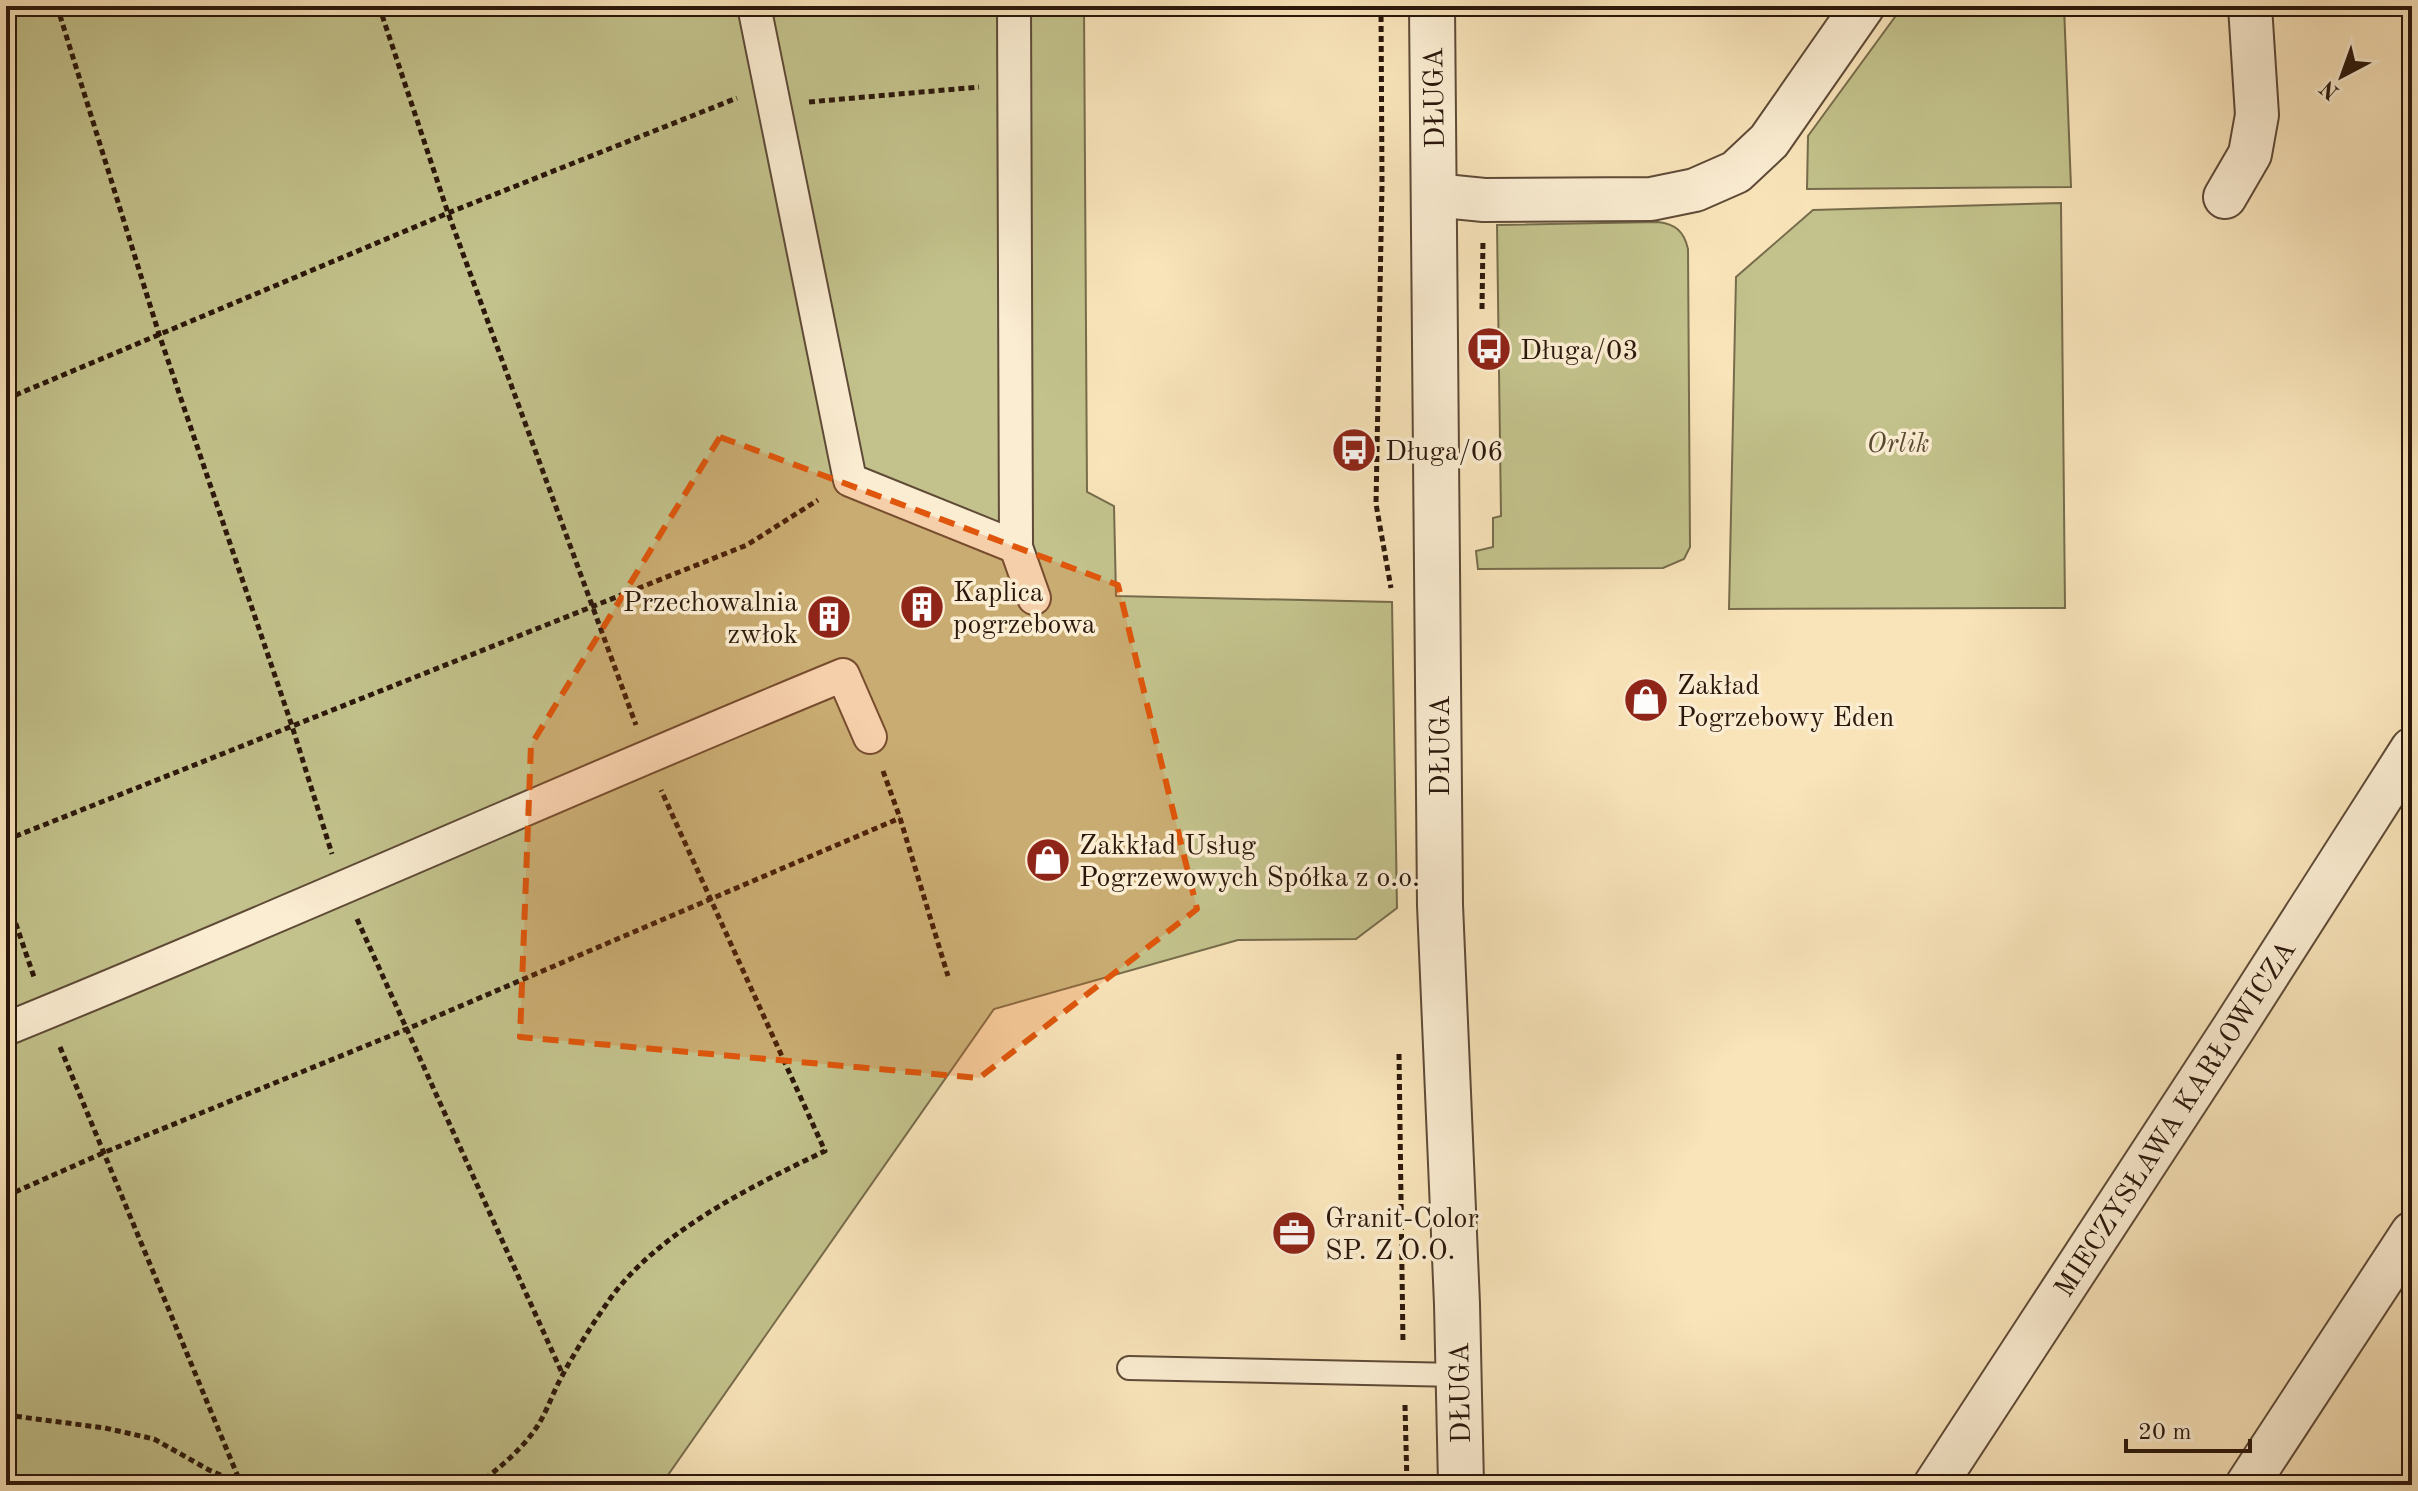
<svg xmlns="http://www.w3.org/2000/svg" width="2418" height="1491" font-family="'Old Standard TT',serif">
  <rect width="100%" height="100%" fill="#f9e4ba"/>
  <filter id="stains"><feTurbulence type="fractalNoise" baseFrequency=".0025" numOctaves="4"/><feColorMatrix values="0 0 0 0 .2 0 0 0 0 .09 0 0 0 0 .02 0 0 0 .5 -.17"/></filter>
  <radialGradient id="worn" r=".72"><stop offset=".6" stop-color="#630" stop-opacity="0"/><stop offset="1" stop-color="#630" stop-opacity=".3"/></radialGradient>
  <g fill="#c3c28c" stroke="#776c4c" stroke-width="2">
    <polygon points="6,6 1084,6 1087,492 1114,506 1116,596 1392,602 1397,908 1356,939 1238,940 994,1009 661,1485 6,1485"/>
    <polygon points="1903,6 2064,6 2071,187 1807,189 1808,136"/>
    <polygon points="2061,203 2065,608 1729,609 1736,277 1813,210"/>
    <path d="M1658,222C1675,224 1684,231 1688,249L1690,547L1684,559L1663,568L1478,569L1476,551L1493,547V518L1501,516L1497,225Z"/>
  </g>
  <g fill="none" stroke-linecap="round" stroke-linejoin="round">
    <g stroke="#5e4a37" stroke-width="26">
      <polyline id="service" points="1129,1368 1458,1375"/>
    </g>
    <g stroke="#5e4a37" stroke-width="36">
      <g id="pedestrian">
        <polyline points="754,6 850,480 1016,547"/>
        <polyline points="1014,6 1016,547 1034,598"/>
        <path d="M6,1029C287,915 563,790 843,675L870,737"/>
      </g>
    </g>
    <g stroke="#5e4a37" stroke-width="46">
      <g id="minor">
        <polyline points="1434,195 1484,200 1651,199 1695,190 1736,172 1769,141 1863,6"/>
        <polyline points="2225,197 2250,154 2257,115 2250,6"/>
        <polyline points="1935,1485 2233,1029 2412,749"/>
        <polyline points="2247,1485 2412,1233"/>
      </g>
    </g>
    <g stroke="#5e4a37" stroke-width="48">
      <polyline id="tertiary" points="1432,6 1440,905 1457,1304 1461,1485"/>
    </g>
    <g stroke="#2b170b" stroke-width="5" stroke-dasharray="6 4" stroke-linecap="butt">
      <polyline points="57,6 159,334 292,726 332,854"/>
      <polyline points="379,6 448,213 636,725"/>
      <polyline points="1381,6 1382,185 1376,504 1391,588"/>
      <polyline points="809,102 979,87"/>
      <polyline points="1482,309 1483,239"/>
      <polyline points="6,399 448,213 737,98"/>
      <polyline points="883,771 900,818 948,976"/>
      <polyline points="6,840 747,545 818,500"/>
      <polyline points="6,895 34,977"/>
      <polyline points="357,919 562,1373"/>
      <polyline points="60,1047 241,1484"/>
      <polyline points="1399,1054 1403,1344"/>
      <polyline points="6,1196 103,1153 407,1029 900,818"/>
      <polyline points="1405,1405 1407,1485"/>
      <polyline points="6,1415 105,1428 154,1439 209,1470 241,1484"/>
      <path d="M477,1485C497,1470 519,1452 534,1431C546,1415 552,1394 562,1376C576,1350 593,1323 610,1299C658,1232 752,1186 825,1151L661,790"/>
    </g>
    <use href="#service" stroke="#fbedd2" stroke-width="22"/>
    <use href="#pedestrian" stroke="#fbedd2" stroke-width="32"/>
    <use href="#minor" stroke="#fbedd2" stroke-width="42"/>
    <use href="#tertiary" stroke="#fbedd2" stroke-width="44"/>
  </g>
  <path fill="#df560c" fill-opacity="0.2" stroke="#df560c" stroke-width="6" stroke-dasharray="16 10" stroke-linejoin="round" d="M720,437L1118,585L1197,909L979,1078L520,1037L531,745Z"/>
  <defs>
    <g id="bus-disc" transform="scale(2.3)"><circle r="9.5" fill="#8f2418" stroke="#fbedd2"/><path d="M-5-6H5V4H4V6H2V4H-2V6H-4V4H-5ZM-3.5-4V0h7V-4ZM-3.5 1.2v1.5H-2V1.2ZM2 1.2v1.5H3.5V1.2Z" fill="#fff"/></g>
    <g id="building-disc" transform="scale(2.3)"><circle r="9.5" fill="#8f2418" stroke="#fbedd2"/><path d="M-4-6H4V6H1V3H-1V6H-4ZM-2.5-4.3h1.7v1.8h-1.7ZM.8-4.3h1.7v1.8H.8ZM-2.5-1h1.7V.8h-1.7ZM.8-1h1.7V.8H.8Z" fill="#fff"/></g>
    <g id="shop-disc" transform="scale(2.3)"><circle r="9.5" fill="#8f2418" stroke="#fbedd2"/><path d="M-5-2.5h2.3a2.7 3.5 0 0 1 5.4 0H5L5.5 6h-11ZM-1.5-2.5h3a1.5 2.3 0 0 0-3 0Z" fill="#fff"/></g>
    <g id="office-disc" transform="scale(2.3)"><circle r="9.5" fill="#8f2418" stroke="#fbedd2"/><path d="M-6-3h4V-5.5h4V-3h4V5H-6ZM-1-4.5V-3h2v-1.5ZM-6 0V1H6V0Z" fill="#fff"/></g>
  </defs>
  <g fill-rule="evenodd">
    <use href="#bus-disc" x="1489" y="349"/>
    <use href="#bus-disc" x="1354" y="450"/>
    <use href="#building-disc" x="922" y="607"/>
    <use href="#building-disc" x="829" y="617"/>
    <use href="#shop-disc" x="1646" y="700"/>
    <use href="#shop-disc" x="1048" y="860"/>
    <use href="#office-disc" x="1294" y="1233"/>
  </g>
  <g text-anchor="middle" stroke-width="7" stroke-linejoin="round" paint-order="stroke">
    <g font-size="28" fill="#2b170b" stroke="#fbedd2">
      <text transform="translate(1433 98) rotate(-91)" y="10">DŁUGA</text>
      <text transform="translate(1439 746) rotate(-90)" y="10">DŁUGA</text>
      <text transform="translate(2174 1118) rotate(-57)" y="10">MIECZYSŁAWA KARŁOWICZA</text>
      <text transform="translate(1459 1393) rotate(-91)" y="10">DŁUGA</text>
    </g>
    <g font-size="28" fill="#2b170b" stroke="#fbedd2" text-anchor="start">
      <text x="1520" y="359">Długa/03</text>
      <text x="1385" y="460">Długa/06</text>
      <text x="953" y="601">Kaplica<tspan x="953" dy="32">pogrzebowa</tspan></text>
      <text x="798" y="611" text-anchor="end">Przechowalnia<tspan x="798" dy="32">zwłok</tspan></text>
      <text x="1677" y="694">Zakład<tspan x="1677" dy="32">Pogrzebowy Eden</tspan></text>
      <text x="1079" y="854">Zakkład Usług<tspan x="1079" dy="32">Pogrzewowych Spółka z o.o.</tspan></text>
      <text x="1325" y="1227">Granit-Color<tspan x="1325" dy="32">SP. Z O.O.</tspan></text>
    </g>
    <g font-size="28" font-style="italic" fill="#594a32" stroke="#fbedd2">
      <text x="1898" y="452">Orlik</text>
    </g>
  </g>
  <rect width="2418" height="1491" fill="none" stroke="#f9e4ba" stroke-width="32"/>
  <rect x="8" y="8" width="2402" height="1475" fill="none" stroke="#2b170b" stroke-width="4"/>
  <rect x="16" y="16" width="2386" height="1459" fill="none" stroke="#2b170b" stroke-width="2"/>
  <g transform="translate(2342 76) rotate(221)" stroke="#fbedd2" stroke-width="6" paint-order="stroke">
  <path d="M0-6L14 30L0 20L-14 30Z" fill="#2b170b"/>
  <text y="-12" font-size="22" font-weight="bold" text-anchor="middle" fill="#2b170b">N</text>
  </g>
  <path d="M2126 1439v12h124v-12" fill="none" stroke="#2b170b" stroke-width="4"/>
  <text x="2138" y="1439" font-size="24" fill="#2b170b" stroke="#fbedd2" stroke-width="6" paint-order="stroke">20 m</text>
  <rect width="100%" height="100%" filter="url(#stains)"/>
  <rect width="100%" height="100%" fill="url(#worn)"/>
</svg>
